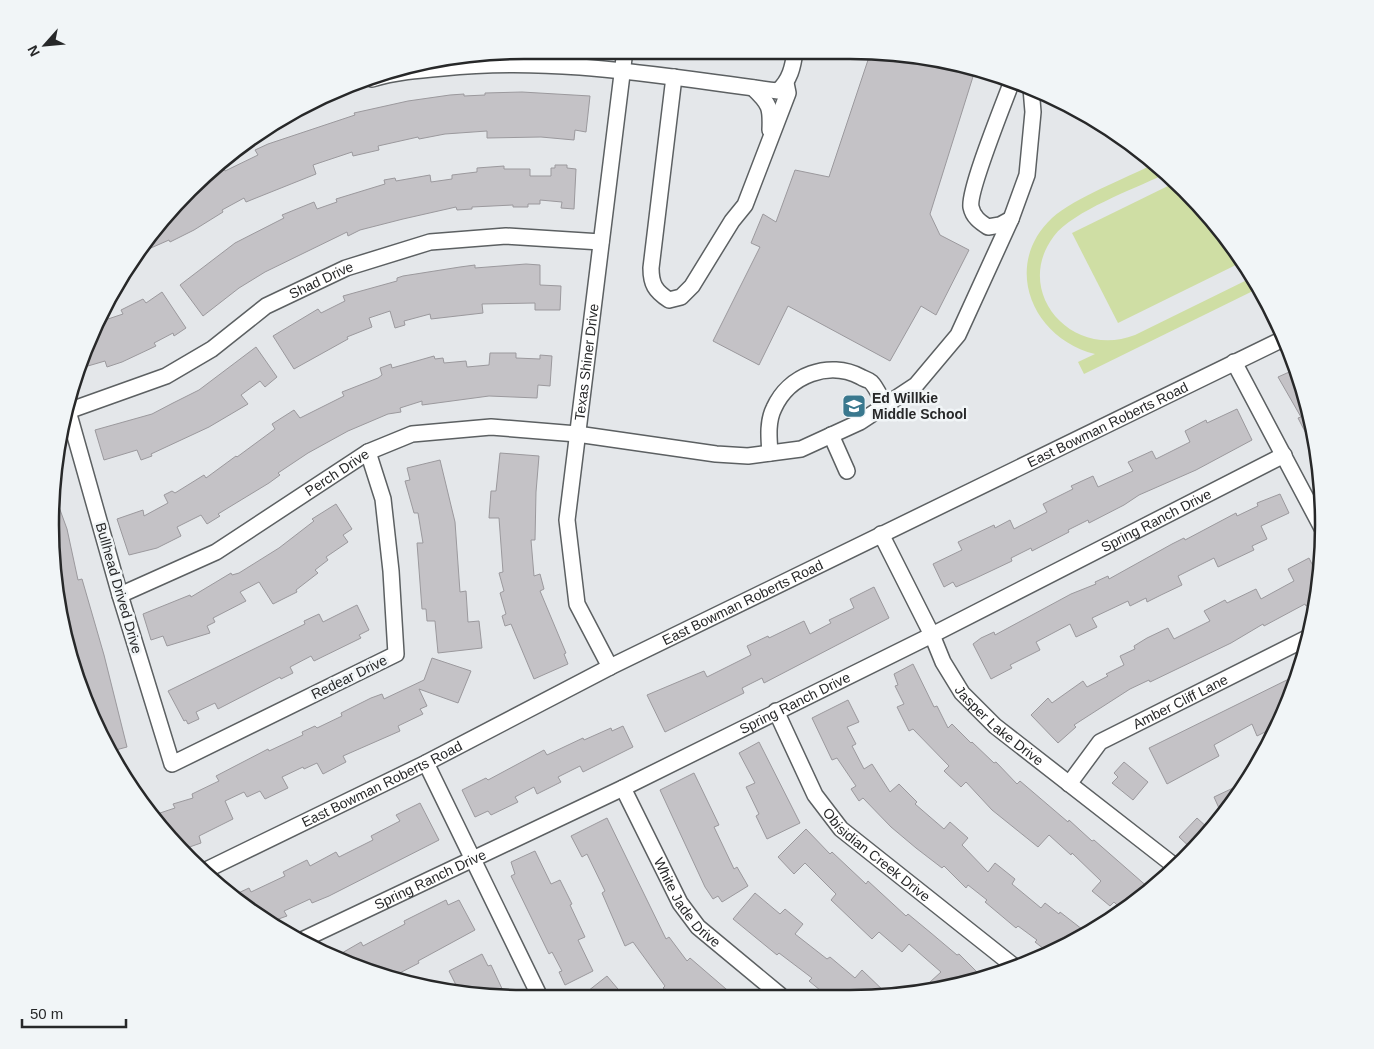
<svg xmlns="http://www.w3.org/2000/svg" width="1374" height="1049" font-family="Arial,sans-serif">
  <rect width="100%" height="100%" fill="#e4e7ea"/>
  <g fill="#cfdea4">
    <path d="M1154,164L1163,175C1134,189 1073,211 1054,236C1012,291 1071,360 1135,335L1253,277L1259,288L1084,374L1078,362L1095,354C1033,339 1001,266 1052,218C1076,197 1124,179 1154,164Z"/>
    <polygon points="1172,184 1244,261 1118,323 1072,233"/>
  </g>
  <g fill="#c4c2c6" stroke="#9b999d">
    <polygon points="871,51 976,67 930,214 940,235 969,250 936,315 921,306 890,361 788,306 759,365 713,341 760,247 751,243 763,214 776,222 795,170 829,177"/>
    <polygon points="522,92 590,96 586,132 575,130 574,140 541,137 487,138 487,131 445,134 419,139 418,137 378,146 379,150 353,156 352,152 313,165 316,174 246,202 244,198 222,210 223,212 194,230 170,242 169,240 144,251 189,189 223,167 225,171 258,155 255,150 268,144 355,115 354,113 408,101 450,95 464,94 464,96 485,95 485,93"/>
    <polygon points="555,165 567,165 567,168 576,169 574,209 561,208 562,202 540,200 540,204 528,204 528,207 513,207 513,205 472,207 472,209 457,210 456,207 403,219 360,230 348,236 347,232 265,272 239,288 203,316 180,285 235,243 284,218 282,215 314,202 317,209 337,202 336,199 385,184 384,180 395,178 396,181 430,175 431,182 452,179 452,175 477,172 477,168 504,166 504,169 530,169 530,176 551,176 551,168 555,168"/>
    <polygon points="526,264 540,265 540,285 561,286 560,310 535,310 535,303 482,304 483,313 431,319 430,314 404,321 405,325 395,328 390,311 369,318 372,327 347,337 348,339 294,369 273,336 318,309 321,313 345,301 343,296 397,281 397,278 403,276 460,267 475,265 475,268"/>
    <polygon points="162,292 186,328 174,336 173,333 154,343 156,346 122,362 107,367 105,361 81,368 96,323 123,314 121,310 143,299 146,303"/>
    <polygon points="256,347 277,377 265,387 260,381 241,395 248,404 209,427 151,454 152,456 141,460 137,450 104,460 95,430 152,414 173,403 199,390"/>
    <polygon points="490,353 516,353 516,358 540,359 540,355 552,356 550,386 538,385 537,398 489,396 422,405 422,401 400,408 401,412 388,414 348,431 308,453 278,473 280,475 269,483 218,514 220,516 207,524 201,515 177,527 181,536 157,548 129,555 117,519 143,510 144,516 168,503 164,495 172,491 175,493 204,475 206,478 236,456 237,457 275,429 272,424 294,410 300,418 344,396 342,392 378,378 382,375 380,368 391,364 392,368 434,356 435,359 443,358 444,363 466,361 467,367 489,365"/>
    <polygon points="1296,369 1315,432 1316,448 1314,449 1298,418 1301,417 1278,377"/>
    <polygon points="1237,409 1252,440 1196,470 1139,495 1124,505 1089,523 1088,520 1068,530 1069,532 1032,551 1031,548 1011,558 1012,561 976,578 956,587 953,582 944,587 933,564 962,550 958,542 994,525 995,528 1010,520 1014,529 1047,512 1043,504 1073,489 1071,486 1093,476 1098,487 1133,471 1128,462 1152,451 1156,459 1190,442 1185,431 1206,420 1207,423"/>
    <polygon points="500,453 539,456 536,492 535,540 531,540 534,576 540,574 544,589 540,591 566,653 564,654 568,664 534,679 511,624 505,626 502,616 506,614 500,593 504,591 499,573 503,572 499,518 489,518 491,491 496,491"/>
    <polygon points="440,460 455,522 460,592 466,591 468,622 479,621 482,648 438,653 435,621 427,621 426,609 422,609 417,543 423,543 418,513 414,513 405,481 410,480 407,468"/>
    <polygon points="1280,494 1289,513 1261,526 1267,539 1252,546 1254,550 1218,567 1214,558 1178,576 1182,585 1161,595 1147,602 1146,598 1130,606 1128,601 1092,618 1097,627 1076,637 1070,624 1036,642 1040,650 1010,665 1012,668 991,679 973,644 981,638 994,632 995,635 1071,594 1096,584 1095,582 1108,576 1109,579 1172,544 1184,538 1185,540 1236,513 1237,516 1258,506 1257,503"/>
    <polygon points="55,496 67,529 78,580 82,579 104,655 127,747 112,751 75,677 51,556"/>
    <polygon points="336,504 352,529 343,535 348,542 326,557 328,560 315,570 318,573 296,590 297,592 273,604 259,582 240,592 246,601 213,618 215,622 207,626 210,633 167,646 163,636 151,640 143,614 190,595 191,597 231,573 232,575 239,573 279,548 314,521 312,519"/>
    <polygon points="1309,558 1319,578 1316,601 1306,606 1305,604 1264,626 1263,624 1231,643 1150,682 1149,680 1130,689 1074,725 1076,727 1058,743 1031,715 1048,698 1052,703 1083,681 1087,687 1108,676 1106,674 1124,665 1120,656 1135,649 1134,646 1147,638 1168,628 1174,639 1210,621 1204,611 1225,600 1227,603 1256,589 1261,599 1294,581 1288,569"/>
    <polygon points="874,587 889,618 764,683 762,678 742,688 744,693 665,732 647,695 704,671 707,677 751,655 747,646 768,636 769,638 804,621 810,634 831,623 829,620 854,608 850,599"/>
    <polygon points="357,605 369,630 359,635 361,638 314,661 311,656 290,667 293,673 281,679 280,677 218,709 215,703 196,712 199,719 188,724 186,720 184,721 168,691 305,624 304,621 319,614 323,622"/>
    <polygon points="432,658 471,671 458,703 419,689 427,706 420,709 423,714 398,726 400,731 343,756 346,762 323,774 317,763 304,769 303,767 282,777 288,788 265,799 260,791 247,797 244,792 225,801 233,819 199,836 201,843 181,850 161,826 157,814 175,808 173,804 193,798 192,794 219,781 216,776 268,749 269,751 303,735 302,732 315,726 317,728 342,716 341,713 371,698 382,694 384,699 424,680"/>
    <polygon points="913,664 934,707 937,706 948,728 952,724 971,743 972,742 994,763 996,762 1017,784 1020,781 1068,822 1069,820 1092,841 1094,840 1150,889 1123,911 1114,902 1110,906 1092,891 1101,881 1072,853 1071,855 1049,835 1038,847 992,810 966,782 961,787 944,771 949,766 913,729 909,731 897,707 904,704 895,686 898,685 894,674"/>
    <polygon points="1297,675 1288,706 1277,726 1257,736 1252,724 1214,745 1219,756 1167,784 1149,748"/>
    <polygon points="848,700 859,722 847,727 856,744 852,746 864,769 872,764 890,792 899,784 917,802 915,804 944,829 950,822 968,838 962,845 988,872 995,863 1015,879 1012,884 1041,908 1045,903 1059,914 1060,912 1087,933 1049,953 1035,942 1037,940 1018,926 1016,928 985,902 987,900 968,885 966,888 944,866 942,868 916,848 891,827 863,798 859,801 851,789 856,786 837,758 832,760 812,718"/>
    <polygon points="623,726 633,747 583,772 580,766 558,777 561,782 537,794 534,787 515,797 518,802 491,815 488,811 475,817 462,790 486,778 488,780 544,750 547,755 583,738 584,740 611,728 612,731"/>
    <polygon points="759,742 800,823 767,839 756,816 759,814 746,787 755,783 739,753"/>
    <polygon points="1124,762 1148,782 1133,800 1112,783 1118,777 1114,773"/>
    <polygon points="694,773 719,825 714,827 734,869 737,867 748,886 722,902 718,896 713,899 705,887 660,790"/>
    <polygon points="1248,781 1244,788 1222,815 1214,797"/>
    <polygon points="420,803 439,840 329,896 312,903 310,899 284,911 287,916 270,922 234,895 249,888 251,892 285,876 283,872 307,860 310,866 336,852 339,857 373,840 371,836 400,821 396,815"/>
    <polygon points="607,818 666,939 669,937 687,961 690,958 733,995 671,995 663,988 665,986 633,942 625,946 602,893 605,891 587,854 582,857 571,836"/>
    <polygon points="1197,818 1210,830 1193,850 1179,837"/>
    <polygon points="806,829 830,854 832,852 866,884 868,881 906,916 908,914 931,933 957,955 959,954 981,976 936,988 930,982 941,972 909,944 902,952 879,932 872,939 831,900 836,894 805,863 794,874 778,857"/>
    <polygon points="535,851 551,884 560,880 572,904 570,905 585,937 578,940 593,971 565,985 559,972 562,971 552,952 549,954 511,876 515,874 511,862"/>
    <polygon points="755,893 780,914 785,909 803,924 795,934 827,959 830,957 855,978 862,970 888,995 826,995 809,981 812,978 779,953 777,955 733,919"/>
    <polygon points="446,900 448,905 459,900 475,930 418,961 419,963 390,978 372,974 335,957 361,942 363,946 405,924 404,921"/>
    <polygon points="482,954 488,966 491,965 505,995 461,995 449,971"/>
    <polygon points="607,976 623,995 583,995"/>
  </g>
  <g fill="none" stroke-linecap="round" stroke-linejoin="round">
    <g stroke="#5c6062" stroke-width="18">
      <g id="minor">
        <path d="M674,77L651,268C651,284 655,291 669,300L681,297L692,286L732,221L745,205L788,93L786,83"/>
        <path d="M372,79C395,72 419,70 443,68C557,56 665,77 778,91C790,80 793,67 795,51"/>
        <path d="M753,88C770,104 771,108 770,130"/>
        <path d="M1011,219L1000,225L988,227C980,222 973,217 971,207C968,191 1004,103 1012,81"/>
        <polyline points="1234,362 1323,530"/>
        <polyline points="831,435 847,471"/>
        <path id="s1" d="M368,452L383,499L391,571L396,654L172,764L120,595L68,411L166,376L212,349L266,306L346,268L430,242L506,236L601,242"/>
        <path d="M770,453C769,439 767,422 774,408C789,375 829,360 861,377C864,379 869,380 871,382C877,388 881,399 885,405"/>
        <path id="s2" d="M881,534L932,635L943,662L962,693L995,726L1176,867"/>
        <path id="s3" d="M120,595L216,552L368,452L412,434L491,427L577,434L716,454L748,456L801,449L860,422L916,385L958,335L1011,219L1027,175L1033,112L1031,88"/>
        <path id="s4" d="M610,667L577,604L567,520L625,50"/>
        <path id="s5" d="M776,711L815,795L841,829L1015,967"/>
        <polyline points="426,763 539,995"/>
        <path id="s6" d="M1069,784L1100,742L1309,637"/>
        <path id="s7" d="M623,788L680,903L698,927L780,995"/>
        <path id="s8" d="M204,871L426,763L610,667L1285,338"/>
        <path id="s9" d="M300,941L623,788L932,635L1284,455"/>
      </g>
    </g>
    <use href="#minor" stroke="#fff" stroke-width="15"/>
  </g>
  <defs>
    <g id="school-square" transform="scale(1.25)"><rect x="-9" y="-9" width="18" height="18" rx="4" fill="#3a788e" stroke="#f1f5f7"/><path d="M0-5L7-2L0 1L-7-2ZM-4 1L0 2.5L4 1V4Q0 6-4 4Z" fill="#fff"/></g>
  </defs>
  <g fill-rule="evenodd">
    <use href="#school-square" x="854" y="406"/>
  </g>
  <g text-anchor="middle" stroke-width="5" stroke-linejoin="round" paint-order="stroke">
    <g font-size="14" fill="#272829" stroke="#f1f5f7">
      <text dy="5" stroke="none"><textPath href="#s1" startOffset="1110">Shad Drive</textPath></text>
      <text dy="5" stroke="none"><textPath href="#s4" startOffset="315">Texas Shiner Drive</textPath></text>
      <text dy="5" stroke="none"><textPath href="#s8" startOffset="1008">East Bowman Roberts Road</textPath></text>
      <text dy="5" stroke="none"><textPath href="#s3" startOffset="250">Perch Drive</textPath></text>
      <text dy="5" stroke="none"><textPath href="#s9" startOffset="954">Spring Ranch Drive</textPath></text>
      <text transform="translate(119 588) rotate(74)" y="5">Bullhead Drived Drive</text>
      <text dy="5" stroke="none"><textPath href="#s8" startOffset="602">East Bowman Roberts Road</textPath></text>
      <text transform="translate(349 677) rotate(-26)" y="5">Redear Drive</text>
      <text dy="5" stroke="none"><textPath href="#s6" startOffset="142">Amber Cliff Lane</textPath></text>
      <text dy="5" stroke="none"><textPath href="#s9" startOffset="549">Spring Ranch Drive</textPath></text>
      <text dy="5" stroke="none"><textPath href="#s2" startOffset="228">Jasper Lake Drive</textPath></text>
      <text dy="5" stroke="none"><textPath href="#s8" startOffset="198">East Bowman Roberts Road</textPath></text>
      <text dy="5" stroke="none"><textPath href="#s5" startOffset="179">Obisidian Creek Drive</textPath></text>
      <text dy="5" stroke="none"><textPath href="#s9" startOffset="144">Spring Ranch Drive</textPath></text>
      <text dy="5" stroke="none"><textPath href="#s7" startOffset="132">White Jade Drive</textPath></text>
    </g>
    <g font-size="14" font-weight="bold" fill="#272829" stroke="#f1f5f7" text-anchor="start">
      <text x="872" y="403">Ed Willkie<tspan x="872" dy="16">Middle School</tspan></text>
    </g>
  </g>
  <path d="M0 0H1374V1049H0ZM524 59H850A465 465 0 0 1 1315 524V525A465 465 0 0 1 850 990H524A465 465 0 0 1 59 525V524A465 465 0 0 1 524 59Z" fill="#f1f5f7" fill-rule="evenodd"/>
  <path fill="none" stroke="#272829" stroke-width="2.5" d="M524 59H850A465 465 0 0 1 1315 524V525A465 465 0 0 1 850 990H524A465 465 0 0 1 59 525V524A465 465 0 0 1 524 59Z"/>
  <g transform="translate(45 45) rotate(243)" stroke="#f1f5f7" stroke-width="4" paint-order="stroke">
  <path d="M0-4L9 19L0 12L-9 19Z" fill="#272829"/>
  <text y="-8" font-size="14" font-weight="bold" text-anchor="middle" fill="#272829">N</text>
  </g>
  <path d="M22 1019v8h104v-8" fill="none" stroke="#272829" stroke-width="2.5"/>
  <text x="30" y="1019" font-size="15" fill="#272829" stroke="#f1f5f7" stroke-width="4" paint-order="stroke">50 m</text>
</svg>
